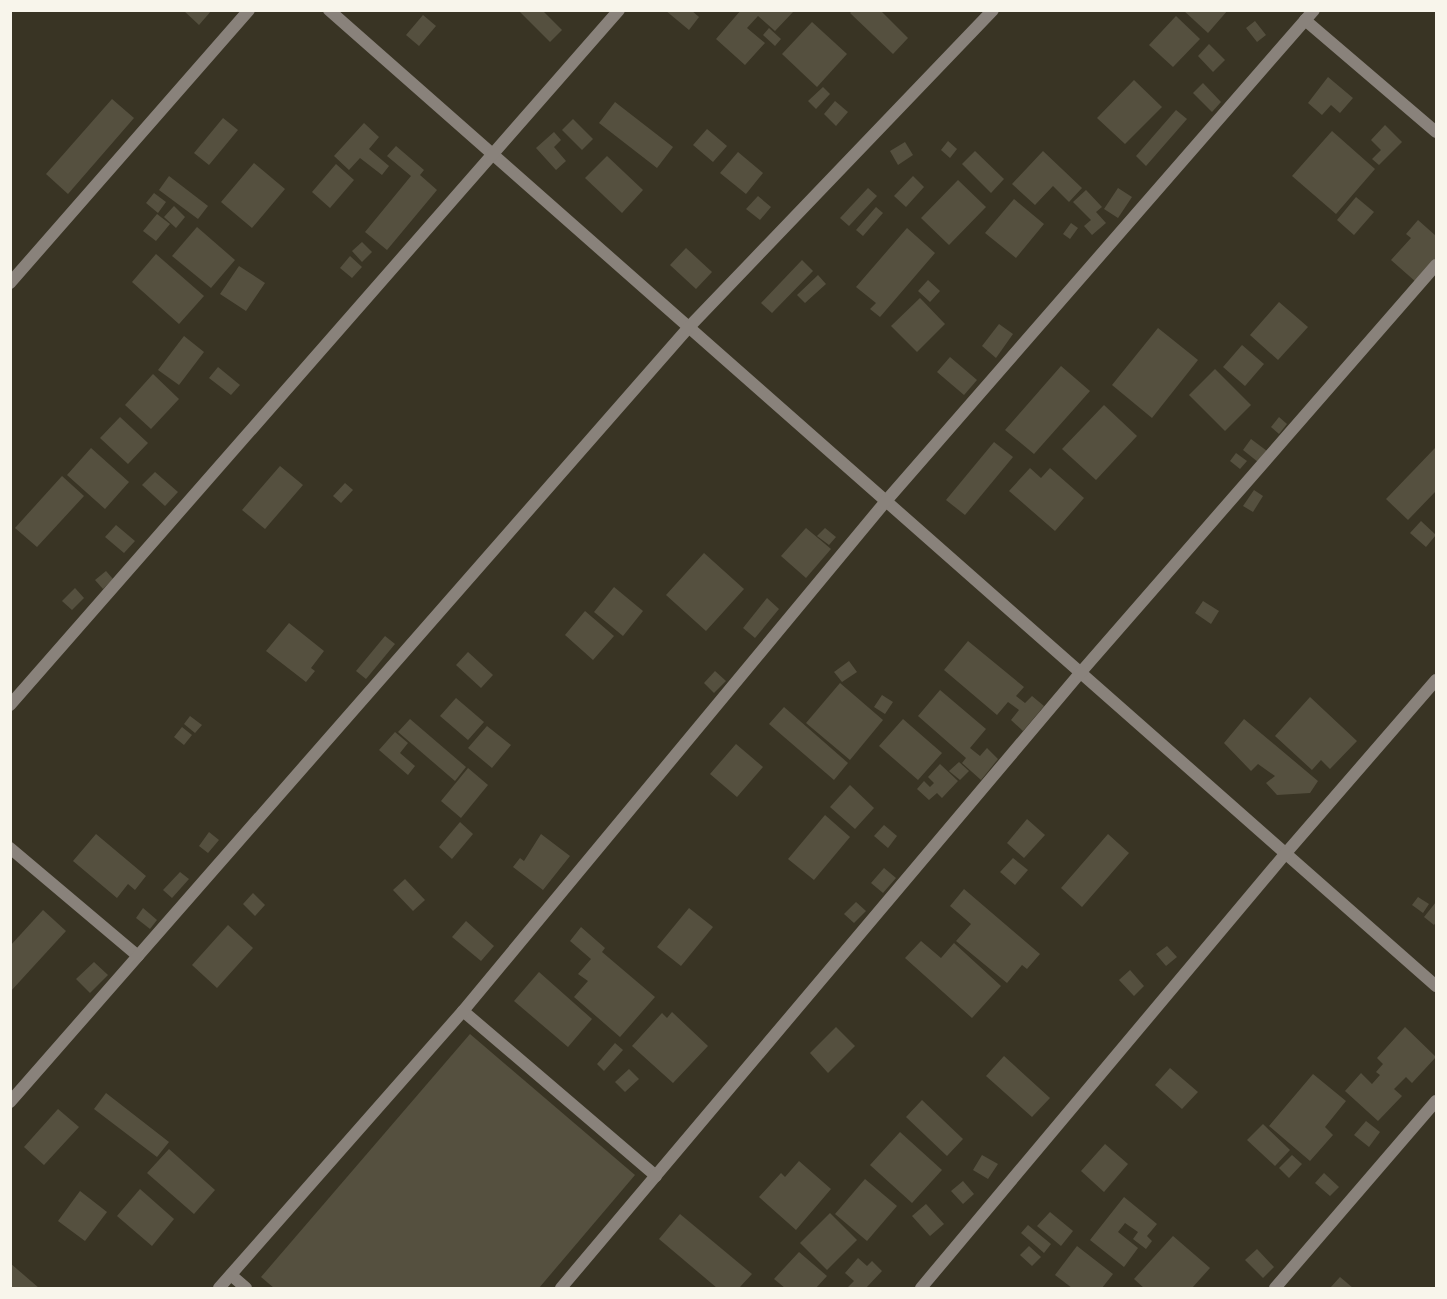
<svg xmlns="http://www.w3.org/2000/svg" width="1447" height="1299" font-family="Inter,sans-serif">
  <rect width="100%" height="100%" fill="#393424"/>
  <g fill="#55503f">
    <polygon points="183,10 212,10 199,25"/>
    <polygon points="518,10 542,10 562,30 550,42"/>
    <polygon points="665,10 691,10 699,17 689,30"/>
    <polygon points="741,10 793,12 775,31 758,16 747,28 765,43 745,65 716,39"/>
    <polygon points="853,10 880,10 908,38 893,54 850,13"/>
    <polygon points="1183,10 1228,10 1208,33"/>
    <polygon points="423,15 436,26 419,46 406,35"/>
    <polygon points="1176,16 1200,39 1173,67 1149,45"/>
    <polygon points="1255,21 1266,35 1257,42 1246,28"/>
    <polygon points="812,22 847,54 817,87 782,54"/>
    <polygon points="769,28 781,39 775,46 763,35"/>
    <polygon points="1209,44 1225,60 1213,72 1198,56"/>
    <polygon points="1328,77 1353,98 1340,113 1331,105 1322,115 1308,103"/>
    <polygon points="1134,80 1162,107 1125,144 1097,118"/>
    <polygon points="1203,83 1221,102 1212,112 1193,93"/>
    <polygon points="823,87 830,94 816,109 808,101"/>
    <polygon points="112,99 134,118 68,194 46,174"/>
    <polygon points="835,101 848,112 836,126 824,114"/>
    <polygon points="615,102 673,147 657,168 599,123"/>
    <polygon points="1176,110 1187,119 1146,166 1136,156"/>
    <polygon points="223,118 238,130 209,165 194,153"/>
    <polygon points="573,119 593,139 582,150 562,130"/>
    <polygon points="364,123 379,137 369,149 389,166 382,175 360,158 349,170 334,156"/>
    <polygon points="1385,125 1402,142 1379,165 1372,159 1381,150 1371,140"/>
    <polygon points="707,129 727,146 713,162 693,145"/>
    <polygon points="1332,131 1375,169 1336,214 1292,176"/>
    <polygon points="554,132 561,140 554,147 566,161 556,170 536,148"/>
    <polygon points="948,141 957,149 950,158 941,150"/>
    <polygon points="905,142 913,155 898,165 890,151"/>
    <polygon points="396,146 424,170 420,175 437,190 387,250 365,232 411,176 387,156"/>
    <polygon points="975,151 1004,179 991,193 962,164"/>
    <polygon points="1043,151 1082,188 1069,202 1053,186 1035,205 1012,184"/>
    <polygon points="738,152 763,173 746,194 720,173"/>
    <polygon points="607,156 643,190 622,213 585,178"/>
    <polygon points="254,163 285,189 252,228 221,202"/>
    <polygon points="336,164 354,180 330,208 312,192"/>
    <polygon points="169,176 208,206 198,219 159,190"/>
    <polygon points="913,176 924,187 906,207 894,196"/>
    <polygon points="958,180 986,207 949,245 921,218"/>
    <polygon points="868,188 877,196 849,226 840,218"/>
    <polygon points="1118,188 1132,197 1118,218 1104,209"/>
    <polygon points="1086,190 1102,207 1096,212 1106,223 1092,235 1084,226 1091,220 1073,202"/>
    <polygon points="154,193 166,202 158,213 146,203"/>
    <polygon points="758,196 771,207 760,220 746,209"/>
    <polygon points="1356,197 1374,212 1354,235 1337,220"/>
    <polygon points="1014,199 1044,224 1016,258 985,233"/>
    <polygon points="174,206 185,217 176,228 164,217"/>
    <polygon points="876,207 883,213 863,236 856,230"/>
    <polygon points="157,214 170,224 156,241 143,231"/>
    <polygon points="1418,220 1436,236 1436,258 1416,282 1391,260 1411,238 1406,234"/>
    <polygon points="1071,223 1078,228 1070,239 1063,234"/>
    <polygon points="197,227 235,260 211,288 172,256"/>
    <polygon points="907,228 935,253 880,317 870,309 876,303 856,287"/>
    <polygon points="362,242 372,252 362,262 352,251"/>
    <polygon points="686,248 712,272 696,289 670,265"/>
    <polygon points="156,254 204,296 179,324 132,282"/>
    <polygon points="350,256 362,267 352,278 340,268"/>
    <polygon points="802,260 813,271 772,313 761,303"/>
    <polygon points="239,266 265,283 246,311 220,294"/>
    <polygon points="818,275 826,284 805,303 797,295"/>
    <polygon points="928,280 940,291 930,302 918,291"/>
    <polygon points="920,298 945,324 917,352 891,326"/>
    <polygon points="1279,302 1308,327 1278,360 1250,335"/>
    <polygon points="999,324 1013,334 996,358 982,346"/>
    <polygon points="1158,328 1198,360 1152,418 1112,385"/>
    <polygon points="184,336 204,352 179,385 158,370"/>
    <polygon points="1242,345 1264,364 1245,386 1223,367"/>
    <polygon points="950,357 977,380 964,395 937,372"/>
    <polygon points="1061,366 1090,391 1034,454 1005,430"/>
    <polygon points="218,367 240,385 231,395 209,378"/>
    <polygon points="1215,369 1251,405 1225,431 1189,395"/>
    <polygon points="153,374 179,399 151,429 125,405"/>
    <polygon points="1104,405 1137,436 1096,480 1062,449"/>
    <polygon points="120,417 148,443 128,464 100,438"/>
    <polygon points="1279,417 1287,424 1279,434 1271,427"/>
    <polygon points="1251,439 1267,451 1258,462 1243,450"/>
    <polygon points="994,442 1013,457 965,515 946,500"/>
    <polygon points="1436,447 1436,491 1408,520 1386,499"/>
    <polygon points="91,448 129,482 105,509 67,475"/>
    <polygon points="1236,453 1247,461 1240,469 1230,461"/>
    <polygon points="280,466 303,485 265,529 242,510"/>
    <polygon points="1030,468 1041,478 1050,468 1084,498 1055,531 1009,491"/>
    <polygon points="155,472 178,492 165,506 142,485"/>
    <polygon points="62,476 84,496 37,547 15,528"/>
    <polygon points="345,483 353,490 341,503 333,496"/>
    <polygon points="1254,490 1263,496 1253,512 1243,506"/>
    <polygon points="1421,521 1436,535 1426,547 1410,533"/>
    <polygon points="116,525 135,541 124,553 105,537"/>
    <polygon points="806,528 831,549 806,578 781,556"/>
    <polygon points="825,528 836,537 829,545 817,536"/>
    <polygon points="704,553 744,589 706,631 666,595"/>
    <polygon points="106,571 113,579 103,589 95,580"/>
    <polygon points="614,587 643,611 623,636 594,612"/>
    <polygon points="75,588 84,598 72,610 62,601"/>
    <polygon points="767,598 779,609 755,638 743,628"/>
    <polygon points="1203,601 1219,611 1211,624 1195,613"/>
    <polygon points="585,611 614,636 593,660 565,635"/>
    <polygon points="289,623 324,651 311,668 315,671 306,682 266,651"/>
    <polygon points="385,636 395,644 366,679 356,671"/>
    <polygon points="968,641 1024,687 1016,696 1025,703 1032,696 1044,706 1023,731 1011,720 1019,710 1008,702 997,715 944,670"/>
    <polygon points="468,652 493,675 481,688 456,665"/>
    <polygon points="849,661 857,672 842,682 834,672"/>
    <polygon points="715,671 726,681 714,693 704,683"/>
    <polygon points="840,683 883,720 850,760 806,723"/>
    <polygon points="940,690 986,729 970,748 980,756 987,748 998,759 981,780 962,763 966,758 918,716"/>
    <polygon points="882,695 893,702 885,714 874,707"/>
    <polygon points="1310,697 1357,741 1330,769 1321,760 1312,770 1275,736"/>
    <polygon points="456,698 484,722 468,740 440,716"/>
    <polygon points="784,707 848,763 834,780 769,724"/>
    <polygon points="190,716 202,725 195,733 184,724"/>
    <polygon points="410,719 466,767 455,781 398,732"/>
    <polygon points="903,719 942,753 918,780 879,746"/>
    <polygon points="1244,719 1318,781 1310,793 1277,795 1266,783 1275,776 1258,764 1251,771 1224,743"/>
    <polygon points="487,726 511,745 492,768 468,748"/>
    <polygon points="182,727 192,735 184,745 174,737"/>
    <polygon points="395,732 408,743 400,753 415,766 408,775 379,750"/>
    <polygon points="736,744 763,767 737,797 710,774"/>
    <polygon points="959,762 969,771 960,780 949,771"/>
    <polygon points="940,764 958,781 942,798 937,793 929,800 917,789 924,781 930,787 934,783 928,777"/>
    <polygon points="468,768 488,785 461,818 441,801"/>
    <polygon points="850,785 874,808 855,829 830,807"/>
    <polygon points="825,815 850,837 814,880 788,859"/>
    <polygon points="1027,819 1045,835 1024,858 1007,843"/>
    <polygon points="460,822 473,834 452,859 439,847"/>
    <polygon points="884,825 897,836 888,848 874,836"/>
    <polygon points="209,832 219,840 208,853 199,846"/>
    <polygon points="96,834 146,876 135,890 128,884 117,898 73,861"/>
    <polygon points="541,834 570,856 543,890 513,867 520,858 524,861"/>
    <polygon points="1108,834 1129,853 1082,907 1061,888"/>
    <polygon points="1013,858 1028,870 1015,885 1000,872"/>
    <polygon points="884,868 896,878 883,893 871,883"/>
    <polygon points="180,872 189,879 172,898 163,890"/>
    <polygon points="405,879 425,900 413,911 393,890"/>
    <polygon points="964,889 1040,954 1027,969 1022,965 1007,983 956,941 971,924 950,906"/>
    <polygon points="253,893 265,905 255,916 243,904"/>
    <polygon points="1418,897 1429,904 1423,913 1412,905"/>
    <polygon points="856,902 866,911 854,923 844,914"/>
    <polygon points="1436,902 1436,922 1434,925 1424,917"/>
    <polygon points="143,908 157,920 150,929 136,918"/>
    <polygon points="689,908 713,927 681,966 657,947"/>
    <polygon points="43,910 66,931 10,992 10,946"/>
    <polygon points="466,921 494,946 481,961 452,937"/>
    <polygon points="228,925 253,948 217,988 192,965"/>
    <polygon points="581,927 605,948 602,952 655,997 620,1037 574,997 588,981 578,974 591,959 570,941"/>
    <polygon points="921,941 941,958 954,943 1001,986 972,1018 905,958"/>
    <polygon points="1167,946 1177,957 1166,966 1156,954"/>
    <polygon points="94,962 108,975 90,993 76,979"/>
    <polygon points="1130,970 1144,986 1134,996 1119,980"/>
    <polygon points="539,972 592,1019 568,1047 514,1001"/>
    <polygon points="672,1012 708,1046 673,1083 632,1046 662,1013 667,1018"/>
    <polygon points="836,1027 855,1046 828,1073 810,1053"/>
    <polygon points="1405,1027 1436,1057 1412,1083 1406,1077 1394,1089 1402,1096 1378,1121 1345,1091 1361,1073 1372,1084 1380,1075 1376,1072 1383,1064 1377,1058"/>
    <polygon points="470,1034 635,1175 539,1288 274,1288 261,1277"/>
    <polygon points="615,1043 623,1050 604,1071 597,1064"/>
    <polygon points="1004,1056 1050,1098 1032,1117 986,1076"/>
    <polygon points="1170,1068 1198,1092 1182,1109 1155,1085"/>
    <polygon points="629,1069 639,1079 625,1092 615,1082"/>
    <polygon points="1313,1074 1346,1101 1325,1127 1333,1135 1310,1161 1269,1126"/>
    <polygon points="106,1093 169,1142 157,1157 94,1109"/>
    <polygon points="922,1100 963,1139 947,1156 906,1117"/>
    <polygon points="58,1109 79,1127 44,1165 24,1147"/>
    <polygon points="1366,1121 1380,1132 1369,1147 1354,1135"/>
    <polygon points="1263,1124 1290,1150 1275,1166 1247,1140"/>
    <polygon points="900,1132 942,1170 912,1203 870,1165"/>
    <polygon points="1105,1144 1128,1164 1104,1192 1081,1171"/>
    <polygon points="169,1149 215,1190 194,1214 147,1173"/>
    <polygon points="982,1155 998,1164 988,1179 973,1170"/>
    <polygon points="1292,1155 1302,1164 1289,1178 1279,1168"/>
    <polygon points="799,1161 831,1189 796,1230 759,1197 781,1173 785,1177"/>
    <polygon points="1324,1173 1339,1187 1330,1196 1315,1183"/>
    <polygon points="865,1179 897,1206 867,1241 835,1214"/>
    <polygon points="963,1181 974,1194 963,1204 951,1191"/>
    <polygon points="140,1189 174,1219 152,1246 117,1216"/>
    <polygon points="80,1191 107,1212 85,1241 58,1221"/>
    <polygon points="1124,1197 1157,1224 1147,1236 1152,1241 1146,1249 1133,1239 1138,1232 1125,1223 1118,1232 1138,1248 1124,1267 1090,1240"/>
    <polygon points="926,1204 944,1224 930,1236 912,1216"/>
    <polygon points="1050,1212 1073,1231 1061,1246 1037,1226"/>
    <polygon points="830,1213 857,1240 827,1270 800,1243"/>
    <polygon points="680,1214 752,1274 739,1288 717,1288 659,1239"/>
    <polygon points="1028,1225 1051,1244 1044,1253 1021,1233"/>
    <polygon points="1173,1236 1210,1268 1192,1288 1144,1288 1134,1279"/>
    <polygon points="1029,1246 1041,1257 1032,1266 1020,1255"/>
    <polygon points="1077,1246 1113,1274 1102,1288 1072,1288 1055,1275"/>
    <polygon points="1257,1249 1274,1267 1263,1278 1245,1260"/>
    <polygon points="799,1252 827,1276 816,1288 785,1288 774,1279"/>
    <polygon points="858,1258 867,1266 872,1261 882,1271 866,1288 847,1288 854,1281 845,1273"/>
    <polygon points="10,1263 39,1288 10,1288"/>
    <polygon points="1340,1277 1353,1288 1330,1288"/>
  </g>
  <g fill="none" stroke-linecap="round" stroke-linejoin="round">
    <g stroke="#89827b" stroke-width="12">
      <polyline points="329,10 1436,986"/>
      <polyline points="1305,20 1436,132"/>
      <polyline points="10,283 249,10"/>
      <polyline points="10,705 619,10"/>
      <polyline points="10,848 138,956"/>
      <polyline points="463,1011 656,1176"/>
      <polyline points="10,1102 689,327 993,10"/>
      <polyline points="231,1275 246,1288"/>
      <polyline points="219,1288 463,1011 886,501 1314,10"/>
      <polyline points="561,1288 1081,672 1436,265"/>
      <polyline points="921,1288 1286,853 1436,680"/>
      <polyline points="1275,1288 1436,1101"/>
    </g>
  </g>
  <rect width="1447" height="1299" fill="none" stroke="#f8f5eb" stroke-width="24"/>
</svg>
